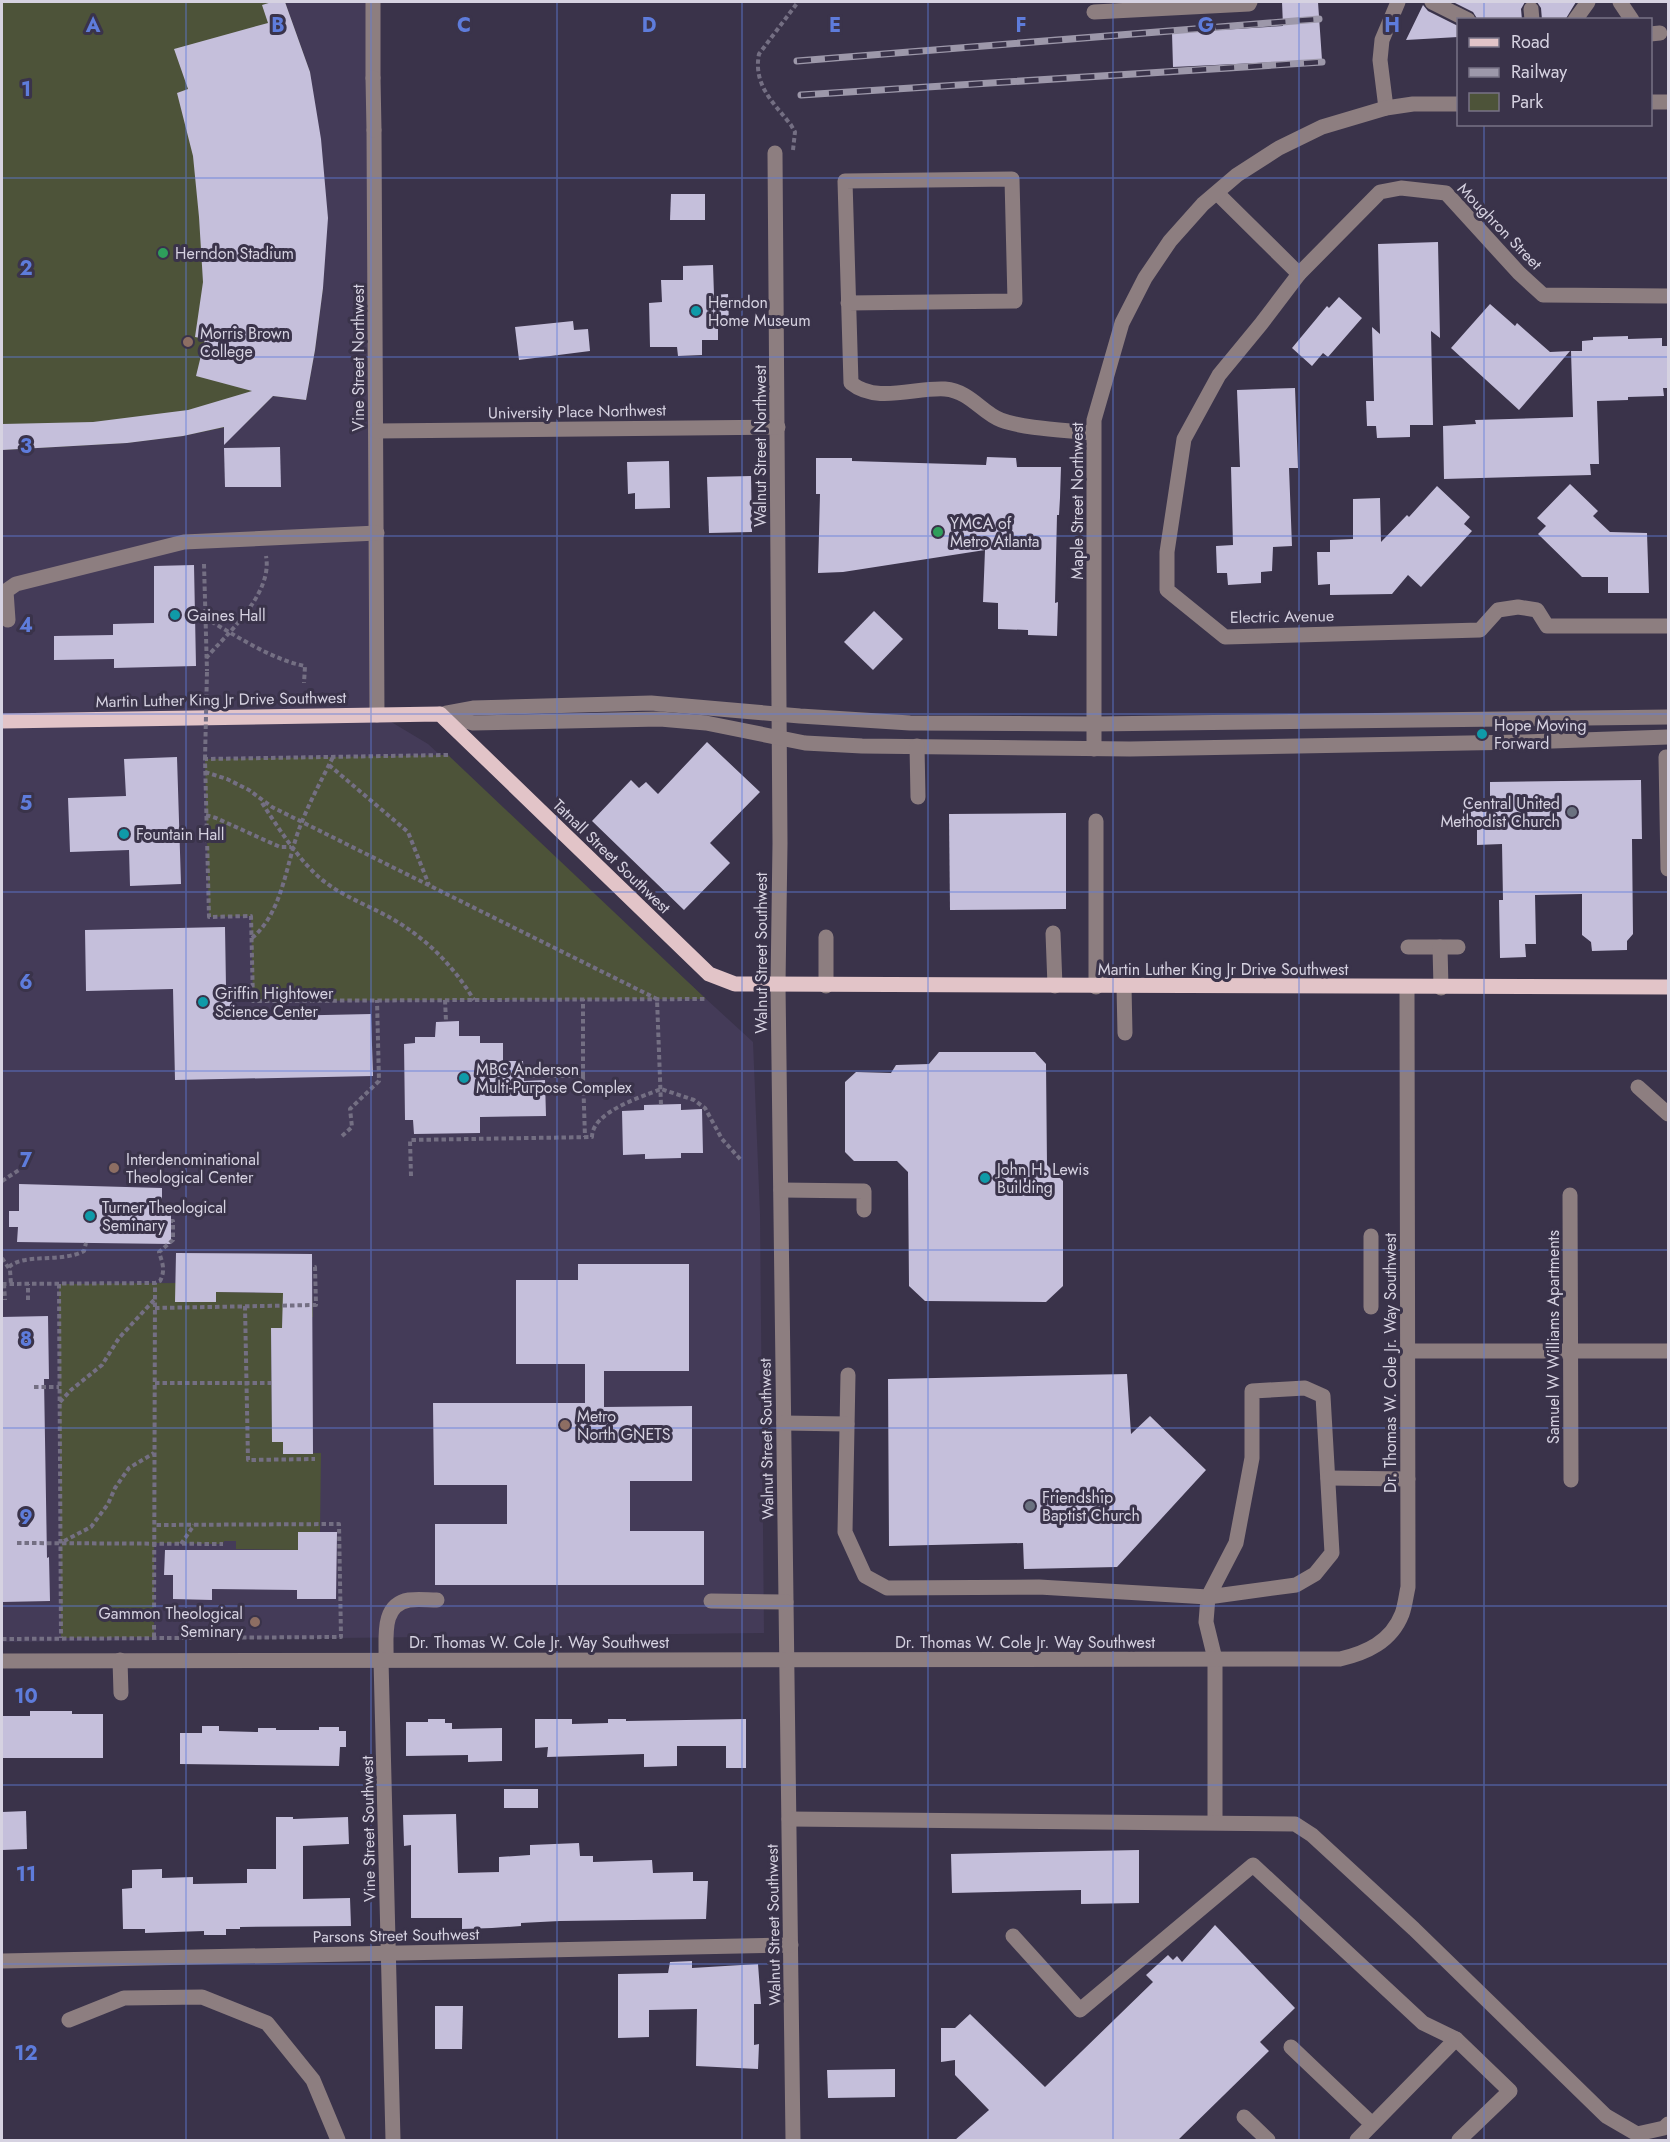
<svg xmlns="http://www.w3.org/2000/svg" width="1670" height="2142" font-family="Jost,sans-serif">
  <rect width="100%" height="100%" fill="#3a334a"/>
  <polygon fill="#443b58" points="2,2 374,2 378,714 428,744 753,1042 760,1214 764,1633 2,1642"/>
  <g fill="#4d5339">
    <polygon points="2,2 285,2 310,72 323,288 315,350 306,400 273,396 246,423 183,436 127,443 2,450"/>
    <polygon points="448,755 706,999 253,1001 251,916 209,917 205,759"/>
    <polygon points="176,1283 176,1302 216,1302 216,1292 312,1293 313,1317 283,1317 282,1328 271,1328 272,1442 283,1442 283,1454 321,1453 320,1532 298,1532 298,1550 236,1549 236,1541 224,1541 223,1544 154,1543 154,1637 61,1638 59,1284"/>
  </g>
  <g fill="#c5bfdb">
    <polygon points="272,2 285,2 310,72 321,139 328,218 323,288 315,350 306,400 273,396 224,445 224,427 183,436 127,443 2,450 2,424 93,422 188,410 252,391 196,376 205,339 195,337 203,282 199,217 193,156 177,93 188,89 174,49 268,23 262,5"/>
    <polygon points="1282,2 1318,2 1322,60 1173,67 1172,33 1283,26"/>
    <polygon points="1453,2 1525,2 1521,9 1522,20 1478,20 1473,12"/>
    <polygon points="1537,2 1576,2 1565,20 1542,20 1541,8"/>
    <polygon points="1423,5 1428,11 1458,26 1458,37 1406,40"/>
    <polygon points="671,194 705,194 705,220 670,220"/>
    <polygon points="1438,242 1440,338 1431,331 1433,425 1410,425 1410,437 1377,438 1376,426 1367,426 1366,401 1374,401 1372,327 1380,334 1378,244"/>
    <polygon points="713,265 714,295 728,294 729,326 718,327 718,340 702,340 702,355 678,356 677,347 650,347 649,303 662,302 661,280 683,280 683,266"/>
    <polygon points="1339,297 1362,318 1328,357 1323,353 1312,366 1292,348 1327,306 1329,308"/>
    <polygon points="1490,304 1515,326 1517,323 1550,352 1570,351 1519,410 1451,348"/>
    <polygon points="573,321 574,330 588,329 590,351 519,360 515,327"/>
    <polygon points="1628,336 1628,339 1662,338 1662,346 1668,346 1668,388 1663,388 1664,396 1628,397 1628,400 1597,401 1599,464 1590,464 1591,475 1444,479 1443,426 1476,424 1475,420 1573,417 1571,351 1582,351 1582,341 1593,340 1593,337"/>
    <polygon points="1295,388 1298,468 1289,468 1292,546 1273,547 1272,571 1261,572 1261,583 1228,585 1227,573 1217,573 1216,546 1233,545 1231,467 1240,467 1237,390"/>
    <polygon points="280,447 281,487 225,487 224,448"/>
    <polygon points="987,457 1016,458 1017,467 1061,467 1060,498 1059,515 1057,515 1055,603 1058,602 1057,636 1028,635 1028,630 998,629 998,603 983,602 985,550 843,572 818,573 820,494 816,494 816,458 852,458 852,461 986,465"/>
    <polygon points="669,461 670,508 635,509 635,493 628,494 627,462"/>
    <polygon points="751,476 752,532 709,533 707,477"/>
    <polygon points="1570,484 1598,511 1593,516 1610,532 1647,533 1649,593 1608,593 1608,577 1582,577 1538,534 1546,526 1537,518"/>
    <polygon points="1437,486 1470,517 1464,524 1472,531 1421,587 1408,575 1392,594 1330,595 1330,584 1318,585 1317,552 1330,552 1330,540 1353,539 1353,499 1380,498 1381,542 1407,515 1409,517"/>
    <polygon points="194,565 196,666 114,668 114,659 54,660 54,636 113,635 113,624 154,623 154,566"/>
    <polygon points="874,611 903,639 873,670 844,642"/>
    <polygon points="707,742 760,792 710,843 730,863 684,910 592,821 631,780 639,788 646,782 658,794"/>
    <polygon points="177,757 181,884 130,886 129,850 70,852 68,798 126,796 124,759"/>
    <polygon points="1641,780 1642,839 1632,839 1633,934 1627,941 1627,950 1592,951 1591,942 1582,935 1582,894 1535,895 1536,944 1525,944 1526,957 1500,958 1499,900 1503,900 1502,844 1477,845 1477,820 1463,821 1463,801 1490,801 1490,782"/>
    <polygon points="1066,813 1066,909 950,910 949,814"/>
    <polygon points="225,927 226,987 232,987 232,1017 371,1014 373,1076 175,1080 173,989 86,991 85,930"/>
    <polygon points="459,1021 459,1036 480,1036 480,1043 503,1043 503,1061 523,1061 524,1081 545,1080 546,1116 480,1117 480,1133 414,1134 413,1120 405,1120 404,1044 415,1043 415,1037 435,1037 436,1022"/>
    <polygon points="939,1052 1035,1052 1046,1064 1047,1165 1063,1181 1063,1286 1046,1302 925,1301 909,1286 908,1172 897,1161 854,1161 845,1152 845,1082 856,1072 891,1073 896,1065 929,1064"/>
    <polygon points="681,1104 681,1110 702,1109 703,1153 681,1153 681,1158 645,1159 645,1154 623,1155 622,1111 644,1110 644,1105"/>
    <polygon points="19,1184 162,1188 162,1211 171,1212 171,1244 17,1242 18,1227 9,1227 9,1211 19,1211"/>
    <polygon points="176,1253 312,1254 313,1454 283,1454 283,1442 272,1442 271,1328 282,1328 283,1293 216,1292 216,1302 175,1302"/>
    <polygon points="578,1264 689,1264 689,1371 604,1371 604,1407 692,1406 692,1481 630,1481 630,1531 704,1531 704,1585 435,1585 435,1524 507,1524 507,1485 434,1485 433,1403 585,1403 585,1364 516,1364 516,1280 578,1280"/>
    <polygon points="48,1316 49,1379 44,1379 47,1558 49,1557 50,1601 2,1602 2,1317"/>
    <polygon points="1127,1374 1131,1434 1150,1416 1206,1470 1117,1567 1024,1569 1023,1543 889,1546 888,1379"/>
    <polygon points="298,1532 337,1532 336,1599 297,1599 297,1590 212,1589 212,1600 173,1599 173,1575 164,1575 165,1550 298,1550"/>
    <polygon points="30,1711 72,1711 72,1714 103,1714 103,1758 2,1758 2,1716 30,1716"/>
    <polygon points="428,1719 445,1719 445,1723 452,1723 452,1729 502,1728 502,1761 468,1762 468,1755 406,1756 406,1722 428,1722"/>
    <polygon points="535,1719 572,1719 572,1724 608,1723 608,1719 626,1719 626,1721 746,1719 746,1768 726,1768 726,1746 677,1746 677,1766 644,1767 644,1754 547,1757 548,1747 535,1748"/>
    <polygon points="202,1726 219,1726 219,1731 258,1732 258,1728 276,1728 276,1730 319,1730 319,1727 339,1727 339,1731 346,1731 346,1747 340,1747 339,1766 180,1764 180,1733 202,1733"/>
    <rect x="504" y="1789" width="34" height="19"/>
    <polygon points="26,1811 27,1849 2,1850 2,1812"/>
    <polygon points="456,1814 458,1873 499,1872 499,1857 530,1855 530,1845 579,1843 580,1856 593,1856 593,1862 652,1860 653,1873 693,1872 693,1881 708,1881 706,1919 560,1921 521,1923 521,1926 492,1928 462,1929 462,1918 411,1918 411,1845 404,1846 403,1815"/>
    <polygon points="276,1817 293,1817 293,1819 348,1817 349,1844 303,1846 303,1899 350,1898 351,1926 240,1927 240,1929 226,1929 226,1935 204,1935 204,1931 145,1933 145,1929 123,1929 122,1889 132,1888 132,1870 162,1869 162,1878 193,1877 193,1884 247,1883 247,1869 276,1869"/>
    <polygon points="1139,1850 1139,1903 1081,1904 1081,1890 952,1893 951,1854"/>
    <polygon points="1215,1925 1295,2008 1260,2042 1269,2051 1178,2140 955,2140 989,2110 955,2075 955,2060 941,2062 941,2028 955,2028 970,2014 1045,2087 1153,1982 1146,1975 1168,1955 1173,1960 1177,1956 1182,1962"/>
    <polygon points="692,1961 692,1968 758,1964 761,2004 754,2004 754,2045 759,2044 758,2069 696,2066 697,2009 649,2010 649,2037 618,2038 618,1974 668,1973 670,1962"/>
    <polygon points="435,2006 463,2006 462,2049 435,2049"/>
    <polygon points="895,2069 895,2097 828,2098 827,2070"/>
  </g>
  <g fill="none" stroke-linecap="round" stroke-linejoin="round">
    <g stroke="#746f83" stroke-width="4" stroke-dasharray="4.5 3" stroke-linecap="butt">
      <path d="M793,150L795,132L791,125C773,102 753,85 759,54L798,2"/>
      <polyline points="204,564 207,671"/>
      <path d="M205,618C235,635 272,660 305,666L304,683"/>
      <path d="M206,658C229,632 273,593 266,556"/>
      <polyline points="448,755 205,759 209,917 251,916 253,1001 706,999"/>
      <polyline points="329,765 408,832 429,885"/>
      <polyline points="205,772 227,779 249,790 272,807 657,999 661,1105"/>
      <path d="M262,803C280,830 297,858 321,879C342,896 367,905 389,917C425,937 453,965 474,1000"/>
      <polyline points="206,815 216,818 280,847 291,847"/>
      <path d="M252,938C284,911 286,861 301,824C310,801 322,779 333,757"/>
      <polyline points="445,1000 446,1021"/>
      <polyline points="523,1076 583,1076 583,999"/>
      <polyline points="583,1076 585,1137"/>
      <polyline points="342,1136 352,1127 350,1109 379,1081 377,1000"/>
      <path d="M411,1176L410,1140L592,1137C592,1112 641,1097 661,1089L694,1100L705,1108L722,1139L741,1160"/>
      <polyline points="2,1181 19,1170"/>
      <polyline points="2,1258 10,1270 11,1284"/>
      <path d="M9,1267C23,1253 62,1263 84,1251L86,1243"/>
      <path d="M2,1284L155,1283L160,1281C166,1270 162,1262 159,1252L173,1240V1221H171"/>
      <polyline points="4,1284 5,1300"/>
      <polyline points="59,1284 61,1638"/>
      <polyline points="28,1300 28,1284"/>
      <polyline points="245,1306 248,1460 315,1459"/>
      <polyline points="155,1308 316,1305 315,1267 312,1267"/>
      <polyline points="155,1383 271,1383"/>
      <polyline points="34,1387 59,1387"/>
      <polyline points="60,1402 71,1390 102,1365 119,1338 155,1299"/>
      <polyline points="64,1541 91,1527 108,1504 115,1488 129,1468 154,1453"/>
      <polyline points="17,1543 223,1544"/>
      <polyline points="181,1544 194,1525"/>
      <polyline points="154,1637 155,1283"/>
      <polyline points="2,1639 341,1637 339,1524 154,1525"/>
    </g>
    <g stroke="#8d7e80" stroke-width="15">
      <polyline points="1432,2 1468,20"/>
      <polyline points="1620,2 1632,20"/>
      <polyline points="1531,9 1532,20"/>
      <polyline points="1094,12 1249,4 1250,2"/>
      <polyline points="1575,20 1588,2"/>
      <polyline points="1650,34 1660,33"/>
      <polyline points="373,78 373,2"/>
      <polyline points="1650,102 1668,102"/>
      <polyline points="1386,108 1380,60 1382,40 1398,2"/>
      <polyline points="374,130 377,715"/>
      <polyline points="775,153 780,843 778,985 793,2140"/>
      <polyline points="1217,193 1299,274"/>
      <polyline points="1668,296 1543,295 1519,273 1446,193 1401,188 1380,192 1299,274 1261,324 1219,375 1184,439 1167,552 1167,590 1225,637 1480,630 1498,610 1518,607 1537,610 1547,626 1668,626"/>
      <path d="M848,303L1015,301L1012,179L845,181L851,383C877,404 915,387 945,389C970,391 982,413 1001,420C1025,429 1066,430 1093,433"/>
      <polyline points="376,431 778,427"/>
      <polyline points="8,620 6,591 16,584 184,542 377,533"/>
      <polyline points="446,713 473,708 651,703 800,716 910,723 1094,724 1668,717"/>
      <polyline points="440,714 473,723 660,719 706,723 805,743 862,746 1130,749 1523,742 1668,737"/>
      <polyline points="917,746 918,797"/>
      <polyline points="1094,749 1094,420 1122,323 1145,278 1170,241 1203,204 1237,175 1279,148 1322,127 1386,108 1413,104 1458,104"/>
      <polyline points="1666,757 1668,869"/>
      <polyline points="1096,821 1096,987"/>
      <polyline points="1053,933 1055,986"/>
      <polyline points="1408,947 1458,947"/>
      <polyline points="1440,947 1441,988"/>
      <polyline points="826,986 826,937"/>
      <polyline points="1124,986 1125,1033"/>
      <polyline points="1638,1087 1668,1114"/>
      <polyline points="781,1190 864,1191 864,1210"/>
      <polyline points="1570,1195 1571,1480"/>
      <polyline points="1371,1307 1371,1236"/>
      <polyline points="1408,1351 1668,1351"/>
      <polyline points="848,1375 845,1532 865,1576 887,1588 1039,1587 1208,1597 1296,1585 1315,1574 1332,1553 1323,1396 1305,1388 1252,1391 1252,1458 1236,1543 1208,1597 1206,1622 1215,1659 1215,1822"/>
      <polyline points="784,1423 847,1424"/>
      <polyline points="1328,1478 1408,1479"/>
      <polyline points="711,1601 786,1602"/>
      <polyline points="120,1660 121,1693"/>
      <polyline points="381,1660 393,2140"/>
      <path d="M386,1660C387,1639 380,1605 409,1600C418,1599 428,1600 437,1600"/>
      <path d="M2,1661L1340,1659C1366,1653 1391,1642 1402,1614C1405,1606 1406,1596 1408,1587L1407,988"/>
      <polyline points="789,1819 1295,1824 1312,1835 1414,1929 1606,2116 1637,2134 1664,2128 1668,2124"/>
      <polyline points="1013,1936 1080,2010 1253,1865 1423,2023 1456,2039"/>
      <polyline points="2,1961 791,1945"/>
      <polyline points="69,2020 124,1998 202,1997 267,2023 313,2080 338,2140"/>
      <polyline points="1291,2047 1372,2124"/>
      <polyline points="1244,2117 1268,2140"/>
      <polyline points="1357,2140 1456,2039 1510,2091 1459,2140"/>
    </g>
    <polyline stroke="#e2c4c8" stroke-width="15" points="2,721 440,714 709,974 735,984 1668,987"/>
    <g stroke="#9d98aa" stroke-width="7">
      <g id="rail">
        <polyline points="797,61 1319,19"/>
        <polyline points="801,95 1322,62"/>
      </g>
    </g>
    <use href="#rail" stroke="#3a334a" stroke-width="4.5" stroke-dasharray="14" stroke-linecap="butt"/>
    <polyline stroke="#746f83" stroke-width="4" stroke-dasharray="4.5 3" stroke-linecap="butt" points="205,759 207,671"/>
    <polyline stroke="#8d7e80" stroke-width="15" points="373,78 374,130"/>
  </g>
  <path fill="none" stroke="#5e7cdb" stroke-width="1.5" stroke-opacity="0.55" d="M186,2V2140M371,2V2140M557,2V2140M742,2V2140M928,2V2140M1113,2V2140M1299,2V2140M1484,2V20M1484,124V2140M2,178H1668M2,357H1668M2,536H1668M2,714H1668M2,892H1668M2,1071H1668M2,1250H1668M2,1428H1668M2,1606H1668M2,1785H1668M2,1964H1668"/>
  <g fill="#2e9e5b" stroke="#3a334a" stroke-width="2">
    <circle cx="163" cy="253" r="6"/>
    <circle cx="938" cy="532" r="6"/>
  </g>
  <g fill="#0f9aa8" stroke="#3a334a" stroke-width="2">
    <circle cx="696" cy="311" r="6"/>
    <circle cx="175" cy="615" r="6"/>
    <circle cx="1482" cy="734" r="6"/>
    <circle cx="124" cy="834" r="6"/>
    <circle cx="203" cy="1002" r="6"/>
    <circle cx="464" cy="1078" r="6"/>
    <circle cx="985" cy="1178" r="6"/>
    <circle cx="90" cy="1216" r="6"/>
  </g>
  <g fill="#8d6e63" stroke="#3a334a" stroke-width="2">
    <circle cx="188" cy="342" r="6"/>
    <circle cx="114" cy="1168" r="6"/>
    <circle cx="565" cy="1425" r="6"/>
    <circle cx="255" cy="1622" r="6"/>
  </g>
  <g fill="#6b7280" stroke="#3a334a" stroke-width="2">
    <circle cx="1572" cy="812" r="6"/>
    <circle cx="1030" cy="1506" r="6"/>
  </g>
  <g text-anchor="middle" stroke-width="6" stroke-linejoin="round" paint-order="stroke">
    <g font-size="16" fill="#d6d2e1" stroke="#3a334a">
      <text transform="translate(1500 226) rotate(46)" y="6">Moughron Street</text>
      <text transform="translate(358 358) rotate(-90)" y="6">Vine Street Northwest</text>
      <text transform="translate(577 411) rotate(-1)" y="6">University Place Northwest</text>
      <text transform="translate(760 446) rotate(-90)" y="6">Walnut Street Northwest</text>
      <text transform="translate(1077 501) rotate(-90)" y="6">Maple Street Northwest</text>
      <text transform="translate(1282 616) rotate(-1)" y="6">Electric Avenue</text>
      <text transform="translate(221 699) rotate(-1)" y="6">Martin Luther King Jr Drive Southwest</text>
      <text transform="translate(612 856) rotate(44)" y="6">Tatnall Street Southwest</text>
      <text transform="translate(761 953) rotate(-90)" y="6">Walnut Street Southwest</text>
      <text x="1223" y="975">Martin Luther King Jr Drive Southwest</text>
      <text transform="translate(1553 1337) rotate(-90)" y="6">Samuel W Williams Apartments</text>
      <text transform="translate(1390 1363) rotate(-90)" y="6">Dr. Thomas W. Cole Jr. Way Southwest</text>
      <text transform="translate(766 1439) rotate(-91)" y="6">Walnut Street Southwest</text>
      <text x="539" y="1648">Dr. Thomas W. Cole Jr. Way Southwest</text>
      <text x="1025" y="1648">Dr. Thomas W. Cole Jr. Way Southwest</text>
      <text transform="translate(368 1829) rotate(-91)" y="6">Vine Street Southwest</text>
      <text transform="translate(773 1925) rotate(-91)" y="6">Walnut Street Southwest</text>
      <text transform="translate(396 1935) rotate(-1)" y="6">Parsons Street Southwest</text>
    </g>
    <g font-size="16" fill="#d6d2e1" stroke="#3a334a" text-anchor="start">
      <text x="175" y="259">Herndon Stadium</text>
      <text x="708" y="308">Herndon<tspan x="708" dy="18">Home Museum</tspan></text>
      <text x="200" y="339">Morris Brown<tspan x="200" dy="18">College</tspan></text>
      <text x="950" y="529">YMCA of<tspan x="950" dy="18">Metro Atlanta</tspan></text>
      <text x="187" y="621">Gaines Hall</text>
      <text x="1494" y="731">Hope Moving<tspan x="1494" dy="18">Forward</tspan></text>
      <text x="1560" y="809" text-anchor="end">Central United<tspan x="1560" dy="18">Methodist Church</tspan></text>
      <text x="136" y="840">Fountain Hall</text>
      <text x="215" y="999">Griffin Hightower<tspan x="215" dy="18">Science Center</tspan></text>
      <text x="476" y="1075">MBC Anderson<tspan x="476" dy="18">Multi-Purpose Complex</tspan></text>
      <text x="126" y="1165">Interdenominational<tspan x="126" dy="18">Theological Center</tspan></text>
      <text x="997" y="1175">John H. Lewis<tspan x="997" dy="18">Building</tspan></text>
      <text x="102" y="1213">Turner Theological<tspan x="102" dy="18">Seminary</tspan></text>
      <text x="577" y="1422">Metro<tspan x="577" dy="18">North GNETS</tspan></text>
      <text x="1042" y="1503">Friendship<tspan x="1042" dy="18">Baptist Church</tspan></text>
      <text x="243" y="1619" text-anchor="end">Gammon Theological<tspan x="243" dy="18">Seminary</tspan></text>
    </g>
  </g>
  <g font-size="20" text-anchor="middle" font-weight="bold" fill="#5e7cdb" stroke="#3a334a" stroke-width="6" stroke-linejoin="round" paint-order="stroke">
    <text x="93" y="32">A</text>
    <text x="278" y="32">B</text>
    <text x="464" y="32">C</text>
    <text x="649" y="32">D</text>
    <text x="835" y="32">E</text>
    <text x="1021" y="32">F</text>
    <text x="1206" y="32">G</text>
    <text x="1392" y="32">H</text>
    <text x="26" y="96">1</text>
    <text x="26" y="275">2</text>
    <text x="26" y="453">3</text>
    <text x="26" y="632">4</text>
    <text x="26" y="810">5</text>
    <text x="26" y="989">6</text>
    <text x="26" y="1167">7</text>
    <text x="26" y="1346">8</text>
    <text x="26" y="1524">9</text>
    <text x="26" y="1703">10</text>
    <text x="26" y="1881">11</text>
    <text x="26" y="2060">12</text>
  </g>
  <rect width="1670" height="2142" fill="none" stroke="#d6d2e1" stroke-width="6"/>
  <rect x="1457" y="18" width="195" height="108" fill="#3a334a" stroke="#787386" stroke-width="1.5"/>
  <rect x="1469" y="38" width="30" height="9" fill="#e2c4c8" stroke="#787386" stroke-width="1.5"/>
  <text x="1511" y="48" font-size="18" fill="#d6d2e1">Road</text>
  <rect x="1469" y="68" width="30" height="9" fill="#9d98aa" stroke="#787386" stroke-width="1.5"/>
  <text x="1511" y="78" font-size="18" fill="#d6d2e1">Railway</text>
  <rect x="1469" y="93" width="30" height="18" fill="#4d5339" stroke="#787386" stroke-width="1.5"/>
  <text x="1511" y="108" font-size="18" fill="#d6d2e1">Park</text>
</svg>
